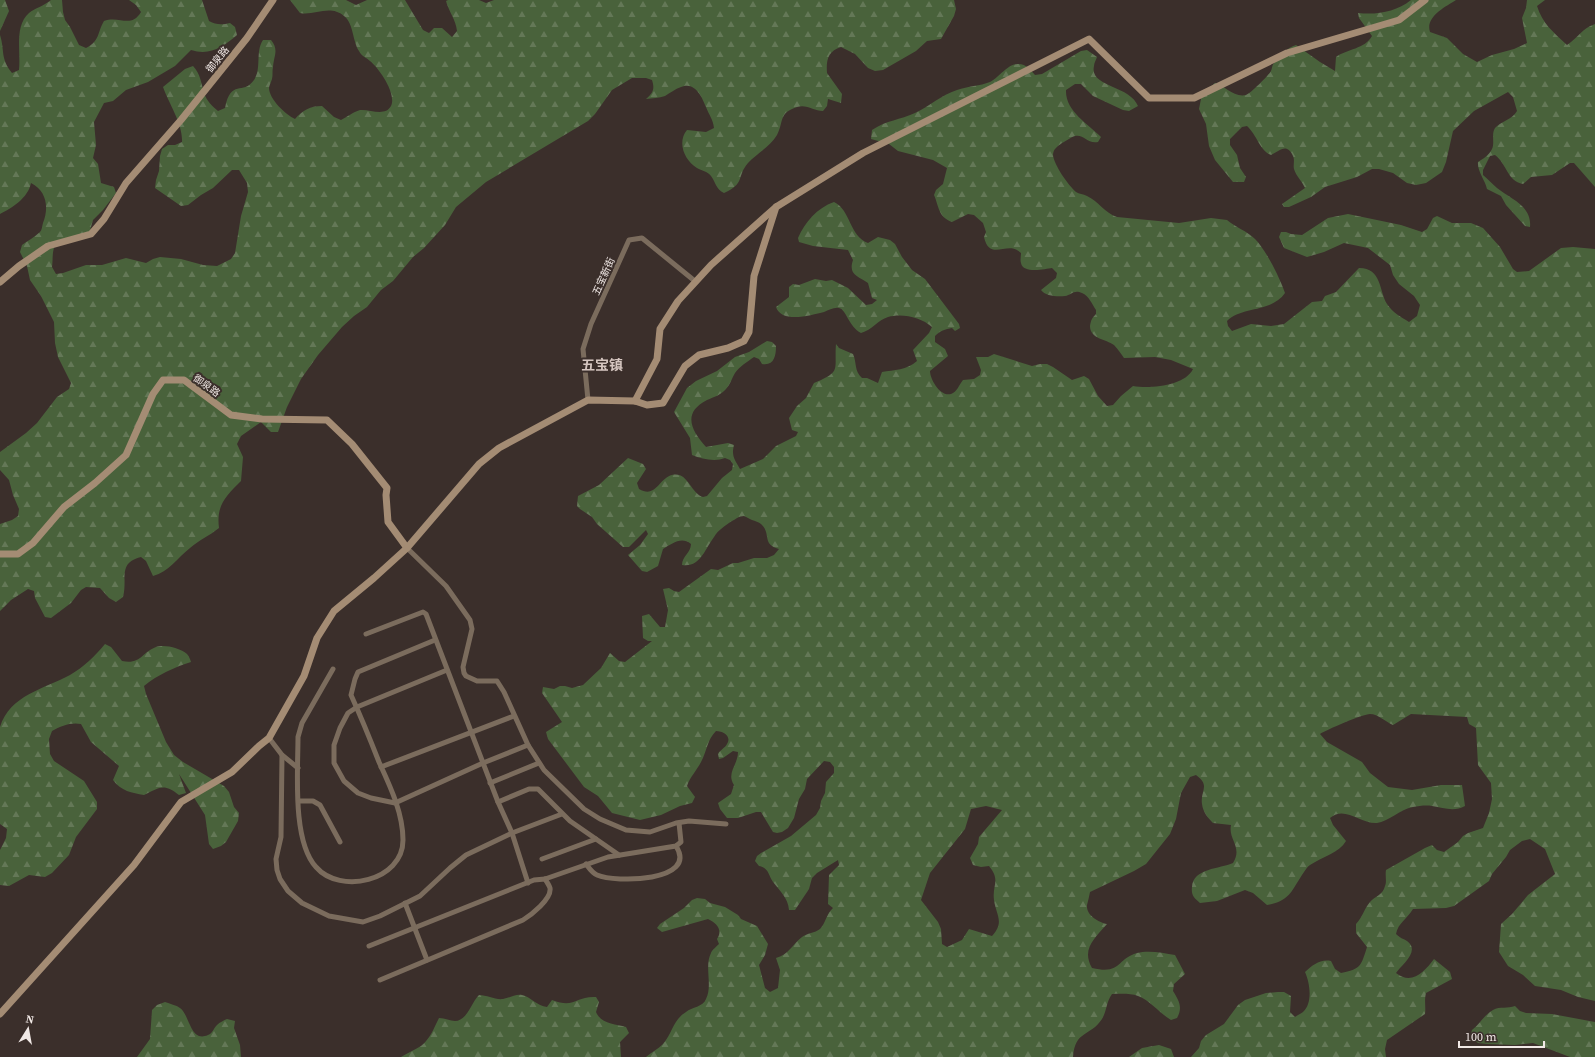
<svg xmlns="http://www.w3.org/2000/svg" width="1595" height="1057" font-family="'Source Serif 4','Noto Sans SC',serif">
  <defs>
    <pattern id="forest-firs" width="22" height="20" patternUnits="userSpaceOnUse"><rect width="22" height="20" fill="#49623b"/><path d="M5 1l3.5 6h-7zM16 11l3.5 6h-7z" fill="#647857"/></pattern>
  </defs>
  <rect width="100%" height="100%" fill="#3b2f2b"/>
  <g fill="url(#forest-firs)" fill-rule="evenodd">
    <polygon points="0,0 5,0 9,11 0,31"/>
    <path d="M51,0H62L63,12L65,20L70,27L79,45L86,48C100,41 97,33 104,21C119,15 131,29 141,12L136,5L129,0H202L209,21C216,25 222,25 230,23L235,27L237,35C223,47 210,56 191,50L175,66L148,82L126,90L113,101L104,103L94,122L96,145L93,158L98,164L101,183L114,187L116,193L103,210L93,220L89,234C80,237 59,238 54,248C52,254 53,261 52,267L56,274L63,273L86,265H102L126,258L146,263L153,259L160,257L181,259L203,265L217,266L231,259L235,253L241,216L248,192L247,183L239,170H232L213,188L201,195L188,205L181,206L155,188L156,180L159,171L160,156L162,149L168,145H175L182,142C183,124 169,104 163,87L185,69L193,66C201,75 201,83 204,93C206,100 213,107 218,111L225,108C231,78 243,96 254,80C262,68 255,52 263,40H271C279,50 274,55 273,67C272,71 273,75 272,79C271,82 269,86 269,88C269,99 286,115 295,119C303,110 310,106 322,106L334,117L341,120C347,117 353,112 360,110C370,109 385,117 391,106C397,94 379,68 370,61C366,57 362,57 359,51C352,40 354,24 344,16C330,4 314,16 300,13L290,0H346L356,5L367,0H405L423,30L429,33L434,28H442L452,37L457,31C456,20 449,12 446,1L448,0H479L486,3L494,0H954L956,9L954,16L941,39L927,41L916,51L883,70L875,71L868,68L855,54L841,47C828,51 826,60 827,73L842,94L841,103L828,99L827,106L823,111C814,111 807,104 797,107C778,113 784,122 777,135C770,147 757,153 748,163C736,177 746,183 724,193C716,189 716,183 711,176C707,171 702,171 697,168C684,160 677,142 687,130L706,132L714,128C713,119 709,115 706,107C702,97 695,81 681,87C675,89 670,93 665,96C659,98 652,98 646,99C653,93 655,89 652,80L646,78H632L612,90L595,114L588,121L486,182L456,207L445,225L424,248L413,257L393,281L381,290L367,307L354,316L342,327L318,355L301,379L287,407L278,432H271L261,422L241,436L237,444L243,457L241,481C226,496 216,505 219,528C209,536 199,540 190,548C177,558 169,572 153,576L146,561L141,557C117,563 128,579 123,597L116,602L109,598L100,588L86,587L81,590L71,603L51,618L45,617L35,598L34,591L28,589L11,600L0,611V524L12,520L18,516L19,509L13,495L9,480L0,470V452L26,433L37,423L57,397L69,389L71,383L58,357L55,343L54,322L41,296L30,280L27,266L20,252L22,245C27,241 35,237 40,232C42,230 42,226 43,223C49,208 47,191 31,183C28,198 12,208 0,214V35C5,51 0,58 12,73L19,70C21,52 14,26 29,13C35,8 44,6 51,0Z"/>
    <path d="M1411,0H1456C1445,7 1425,17 1430,32L1447,38L1463,54L1477,62L1492,55L1514,49L1527,43L1522,18L1526,8L1527,0H1545L1537,6C1542,23 1554,33 1567,45C1579,37 1581,29 1595,24V187L1574,163H1570L1552,175L1531,177L1523,184C1507,181 1507,164 1495,155L1490,156L1483,170V175C1488,179 1492,184 1497,188C1511,199 1532,206 1530,227L1525,226L1506,205L1501,196L1487,189C1485,180 1477,171 1478,162C1483,159 1489,155 1492,149C1495,143 1491,134 1495,128C1501,121 1512,120 1517,111L1513,97L1508,92L1474,111L1453,131L1446,162L1442,172L1426,183L1416,185L1407,183L1393,173L1379,169H1372L1357,177L1325,187L1311,197L1289,207H1284L1282,204L1305,188C1302,181 1296,176 1294,169C1293,165 1295,160 1293,156C1287,142 1279,151 1271,155C1260,151 1257,135 1247,126L1242,127L1230,139V145L1237,155L1240,168L1246,177L1244,182H1233L1215,160L1209,146L1206,124L1199,109L1202,94L1215,83C1224,85 1234,98 1246,95C1250,94 1269,75 1271,71C1272,69 1272,65 1274,63C1279,55 1287,48 1296,45L1320,62L1335,71L1336,57C1347,49 1365,49 1372,36L1359,18L1358,13C1377,15 1396,12 1411,0Z"/>
    <path d="M1087,50L1097,57C1096,60 1094,63 1094,66C1089,87 1130,85 1138,106L1129,111L1123,110L1093,96L1081,84H1075L1066,90C1065,111 1088,124 1101,137L1098,142C1087,144 1084,134 1075,136C1071,137 1066,141 1062,143C1058,146 1053,149 1053,155C1054,165 1068,185 1076,192C1079,194 1083,194 1087,196C1098,201 1105,213 1117,217L1179,223L1211,218L1227,220C1235,227 1247,231 1255,239C1266,250 1280,278 1285,293C1271,313 1242,306 1227,321L1228,326L1232,331L1251,324L1271,326L1284,324L1312,302L1322,301L1325,296L1336,292L1359,268C1382,268 1379,291 1387,304C1392,312 1401,317 1409,322L1417,316L1420,305L1414,296L1399,284L1393,275L1390,265L1368,248L1344,243L1324,252L1307,257L1284,248L1279,237L1281,232H1286L1291,234L1302,235L1328,218L1348,214L1401,225L1422,232L1427,229L1433,218L1437,216L1452,223H1471L1483,228L1500,247L1513,269L1517,272L1529,271L1561,248L1573,247L1595,249V1001L1578,997L1561,990L1535,986L1523,975L1508,966L1499,952L1501,924L1512,914L1528,895L1555,874L1545,849L1530,839L1522,841L1510,850L1506,857L1492,874L1489,881L1454,906L1446,908L1413,909C1407,919 1398,923 1396,934C1401,939 1402,938 1407,941C1421,951 1401,965 1396,973C1412,986 1425,971 1434,959L1450,972L1452,979L1426,993C1424,1001 1426,1007 1425,1014L1387,1040L1385,1049L1386,1057H1191L1199,1048L1201,1041L1206,1035L1224,1024L1238,1005L1245,1000L1266,993L1278,992H1284L1291,996L1290,1012L1295,1017C1297,1015 1301,1014 1303,1012C1313,1003 1310,983 1305,972C1313,965 1320,959 1331,961L1335,969L1341,973C1361,969 1361,966 1367,947L1356,933V924C1362,918 1364,909 1370,902C1375,896 1383,895 1385,886C1387,882 1385,876 1386,870L1425,848L1432,845L1437,850L1444,852L1458,842L1463,836L1468,833L1483,828L1489,813L1492,799L1491,783L1478,765L1476,728L1469,724L1467,717L1411,714L1393,725C1386,722 1378,714 1370,714C1363,714 1326,730 1320,734L1327,742L1362,762L1370,773L1388,787L1412,790L1441,785H1462L1465,806C1454,812 1444,808 1432,806C1426,805 1419,806 1413,807C1400,809 1388,822 1377,823C1360,824 1345,805 1330,818L1333,825L1346,841C1339,853 1322,857 1310,865C1307,867 1306,869 1304,872C1292,889 1291,901 1267,905L1253,893L1245,890L1217,901L1200,903C1194,898 1191,895 1192,887C1193,868 1220,869 1233,863C1243,847 1228,840 1231,825L1213,823C1208,818 1203,812 1202,804C1200,790 1211,786 1196,775L1190,777L1181,793L1176,819L1170,834L1146,864L1134,871L1090,892C1089,897 1088,901 1087,905C1086,915 1098,922 1107,924C1095,938 1081,949 1092,968C1122,975 1116,959 1137,953C1149,950 1163,953 1175,955L1185,974L1174,984L1173,991C1179,1001 1183,1007 1177,1018L1171,1020C1159,1013 1150,1000 1138,996C1130,993 1120,994 1112,994C1106,1002 1107,1011 1102,1019C1090,1037 1075,1030 1073,1057H646C652,1052 658,1049 663,1044C673,1032 673,1020 686,1012C692,1007 703,1007 706,999C713,985 704,967 711,953C712,950 717,946 719,944L717,939C723,930 717,923 708,919L662,932L657,928L660,924L684,908L692,900L697,898L705,899L710,903L725,907L738,915L741,919L757,926L768,944L765,955L759,965L765,988L770,992L778,988L780,970L776,958C788,955 793,944 802,937C807,933 815,933 820,929C826,923 826,914 833,908L828,904L829,875L839,865L838,860L817,873L812,878L809,889L795,910H789C788,898 780,891 773,882C768,875 769,868 759,866L755,861L757,856L761,853L791,836L816,815L820,808L821,801L825,793L826,782L834,773V767L830,762L824,761L807,779L805,789L799,799L794,818L788,828L782,832L777,833L773,832L761,812H756L738,818H727L720,809L718,803L731,794L734,785C726,773 738,765 738,752L733,751L723,758L719,759L718,754C720,750 725,748 727,744C732,736 723,731 716,731C707,740 707,751 701,762C697,770 690,777 687,786L695,797L692,803L680,806L661,815L640,820L612,813L598,796L584,787L548,739L546,732L562,722L542,693L543,687L554,689L560,686H565L572,688L583,685L601,668L610,653L619,661L625,662L652,641H648L643,638L642,616L649,614L660,627H665L668,610L663,589L669,588L674,591L679,592L711,569L718,570L733,563H738L754,558H767L774,555L779,549C761,544 772,534 761,524C759,522 755,521 752,520C749,519 747,517 744,516C739,516 736,519 732,521C726,525 718,530 714,537C705,549 700,568 682,565C682,556 691,553 691,544C681,536 672,544 663,549L658,566L647,572L642,571L628,555L640,545L648,534L646,530L629,547H623L597,524L592,517L580,509L577,506L578,496L599,485L628,458L643,464L646,469L637,483L639,489C656,499 659,478 672,475C688,471 691,494 703,497L707,496L722,478L732,470L733,464L730,460L725,458C715,462 702,459 692,455L690,438L674,412L687,388L696,381L717,371L735,357L749,352L767,341L772,342L776,346C776,356 774,366 762,364L759,359L754,357C747,362 740,366 735,373C732,378 730,385 726,389C721,395 714,397 707,400C682,413 691,430 706,447L728,443L734,445C731,456 735,460 740,469L763,459L776,446L796,436L798,432L792,430L789,418L797,406L806,398L814,383C842,371 834,371 836,344L839,348L853,354C857,363 854,371 862,378H867L878,383L882,372C894,370 907,370 917,361L913,350L929,333L932,327C921,317 902,313 888,317C878,320 872,330 861,333C849,327 846,309 839,308C834,307 829,310 824,312C811,315 782,324 776,307L789,297V287L793,284L799,285L815,279L826,281L832,280L848,288L866,305L872,304L877,300L872,298L868,283C858,276 848,275 853,260L848,250L813,246L799,242L798,238C805,222 817,208 834,202C851,210 849,236 868,243L878,237L890,240L895,244L902,257L912,270L925,279L959,324L960,328L955,331L952,328C945,329 940,331 935,336V342L945,349L948,356L930,371C930,379 940,397 951,394C957,392 959,385 963,380L974,379L980,375L981,370L976,357H988L994,354L1032,366L1040,364H1047L1053,367L1072,380L1084,376L1089,379L1098,396L1107,406L1113,405L1121,396L1133,386C1150,389 1185,386 1193,369L1171,360L1155,357L1124,358C1121,354 1118,349 1114,345C1106,339 1090,339 1090,326C1091,320 1092,318 1096,314V310C1092,304 1089,296 1082,293C1074,289 1071,295 1065,296C1057,297 1045,296 1041,290L1056,278L1057,273L1052,268C1045,269 1023,274 1021,263C1020,260 1021,256 1021,253C1008,239 990,263 984,237L986,232L983,223L974,215L968,214L952,222C938,217 939,206 934,195L936,190L943,184L947,168L933,160L898,151L889,144L871,139L872,130C887,120 900,120 915,113C930,106 941,95 957,90C968,86 980,86 990,82C1000,77 1007,64 1018,64C1027,64 1030,70 1035,75L1042,74L1081,51ZM986,806L1002,810L979,837L978,844L970,858L973,865L981,867L989,866C1001,881 992,884 994,900C996,915 1005,922 992,936L969,929L962,940L947,947L942,944L941,929L938,922L921,900L930,873L965,829L971,809Z"/>
    <path d="M105,644L111,647L122,661C141,665 142,652 156,647C164,644 180,648 187,654C189,656 190,659 191,662C175,667 157,675 144,686L146,694L166,742L174,755L183,762L224,786L229,792L234,807L239,813L238,821L226,842L221,846L213,849L209,844L205,815L179,774L186,793L179,795C164,783 160,787 144,795C132,793 121,791 113,780L119,766L91,742L81,724C71,722 61,726 52,731L49,739L50,754L54,761L84,781L97,802V809L76,837L69,855L52,873L45,877L29,875L9,886L0,885V850L6,838L7,829L0,824V727C10,695 44,689 70,675C84,667 95,656 105,644Z"/>
    <path d="M479,995C487,995 495,1000 503,999C510,998 515,994 522,995C531,997 537,1006 547,1007L552,1000C575,1009 575,996 596,997L599,1002L596,1012C601,1024 615,1024 626,1027L629,1033L620,1042L621,1057H401C407,1053 415,1050 421,1046C430,1039 434,1028 439,1018C445,1018 450,1021 455,1021C467,1021 471,1003 479,995Z"/>
    <path d="M165,1002C170,1004 176,1005 180,1008C190,1015 190,1043 208,1035C213,1033 213,1029 217,1025C220,1022 223,1021 227,1019L235,1021L234,1028L240,1045L241,1057H137L150,1039L152,1010L157,1005Z"/>
    <path d="M1515,1006L1520,1011L1526,1013L1552,1014L1595,1022V1057H1570L1533,1043L1515,1045L1487,1044L1478,1043L1470,1037L1472,1030C1480,1024 1484,1015 1493,1010C1500,1006 1508,1009 1515,1006Z"/>
    <polygon points="1159,1045 1171,1049 1174,1057 1129,1057 1142,1048"/>
  </g>
  <g fill="none" stroke-linecap="round" stroke-linejoin="round">
    <g stroke="#7b6c5d" stroke-width="5">
      <polyline points="588,400 583,349 591,324 629,240 642,238 696,282"/>
      <polyline points="407,548 446,586 470,620 472,629 463,667 464,673 466,676 477,681 497,681 504,692 528,745 544,770 584,809 600,819 626,830 650,832 676,823 689,821 726,824"/>
      <polyline points="366,634 423,612 426,614 498,802 512,833 528,883"/>
      <path d="M333,669L302,723L298,737C298,771 292,841 316,867C340,895 403,881 403,840C403,813 390,786 379,762C370,739 361,717 351,695L355,679L358,672L435,640"/>
      <polyline points="447,670 357,707 348,713 340,728 334,745 334,763 344,781 358,793 371,798 395,803 483,763 528,745"/>
      <polyline points="269,738 282,755 298,768"/>
      <polyline points="282,755 281,837 276,859 277,870 280,879 288,891 302,903 329,916 363,922 380,916 420,896 450,868 466,855 512,833 562,814"/>
      <polyline points="381,767 514,716"/>
      <polyline points="490,783 539,763"/>
      <polyline points="299,801 313,801 320,805 340,842"/>
      <polyline points="498,802 529,789 538,789 570,821 619,855"/>
      <polyline points="542,859 596,839"/>
      <path d="M586,864C589,868 592,873 597,875C615,883 699,882 676,846"/>
      <polyline points="405,903 427,960"/>
      <polyline points="369,946 534,880 545,879 608,857 676,846 681,842 679,823"/>
      <path d="M380,980L523,920C531,915 552,899 550,888C549,885 547,882 545,879"/>
    </g>
    <g stroke="#a48c74" stroke-width="7">
      <polyline points="0,282 19,266 48,246 91,234 104,219 126,183 181,120 247,38 273,0"/>
      <polyline points="635,401 657,359 660,329 678,301 711,265 776,207"/>
      <polyline points="0,554 18,554 33,543 64,507 95,483 126,455 153,394 163,380 184,380 231,415 262,419 327,420 352,444 387,488 386,495 388,522 407,548"/>
      <polyline points="0,1014 134,865 181,802 232,772 259,746 269,738 304,676 317,638 334,611 374,578 407,548 479,464 499,448 588,400 635,401 647,405 663,403 685,366 699,355 728,348 744,341 749,332 754,276 776,207 863,153 1089,39 1149,98 1194,98 1287,53 1399,20 1425,0"/>
    </g>
  </g>
  <g text-anchor="middle" stroke-width="4" stroke-linejoin="round" paint-order="stroke">
    <g font-size="10" fill="#f1e9e6" stroke="#3b2f2b">
      <text transform="translate(217 59) rotate(-51)" y="4">御泉路</text>
      <text transform="translate(603 276) rotate(-66)" y="4">五宝新街</text>
      <text transform="translate(207 385) rotate(36)" y="4">御泉路</text>
    </g>
    <g font-size="14" font-weight="bold" fill="#d5c6c0" stroke="#3b2f2b">
      <text x="602" y="370">五宝镇</text>
    </g>
  </g>
  <g transform="translate(28 1029) rotate(11)" stroke="#3b2f2b" stroke-width="3" paint-order="stroke">
  <path d="M0-3L7 15L0 10L-7 15Z" fill="#f1e9e6"/>
  <text y="-6" font-size="11" font-weight="bold" text-anchor="middle" fill="#f1e9e6">N</text>
  </g>
  <path d="M1459 1041v6h85v-6" fill="none" stroke="#f1e9e6" stroke-width="2"/>
  <text x="1465" y="1041" font-size="12" fill="#f1e9e6" stroke="#3b2f2b" stroke-width="3" paint-order="stroke">100 m</text>
</svg>
